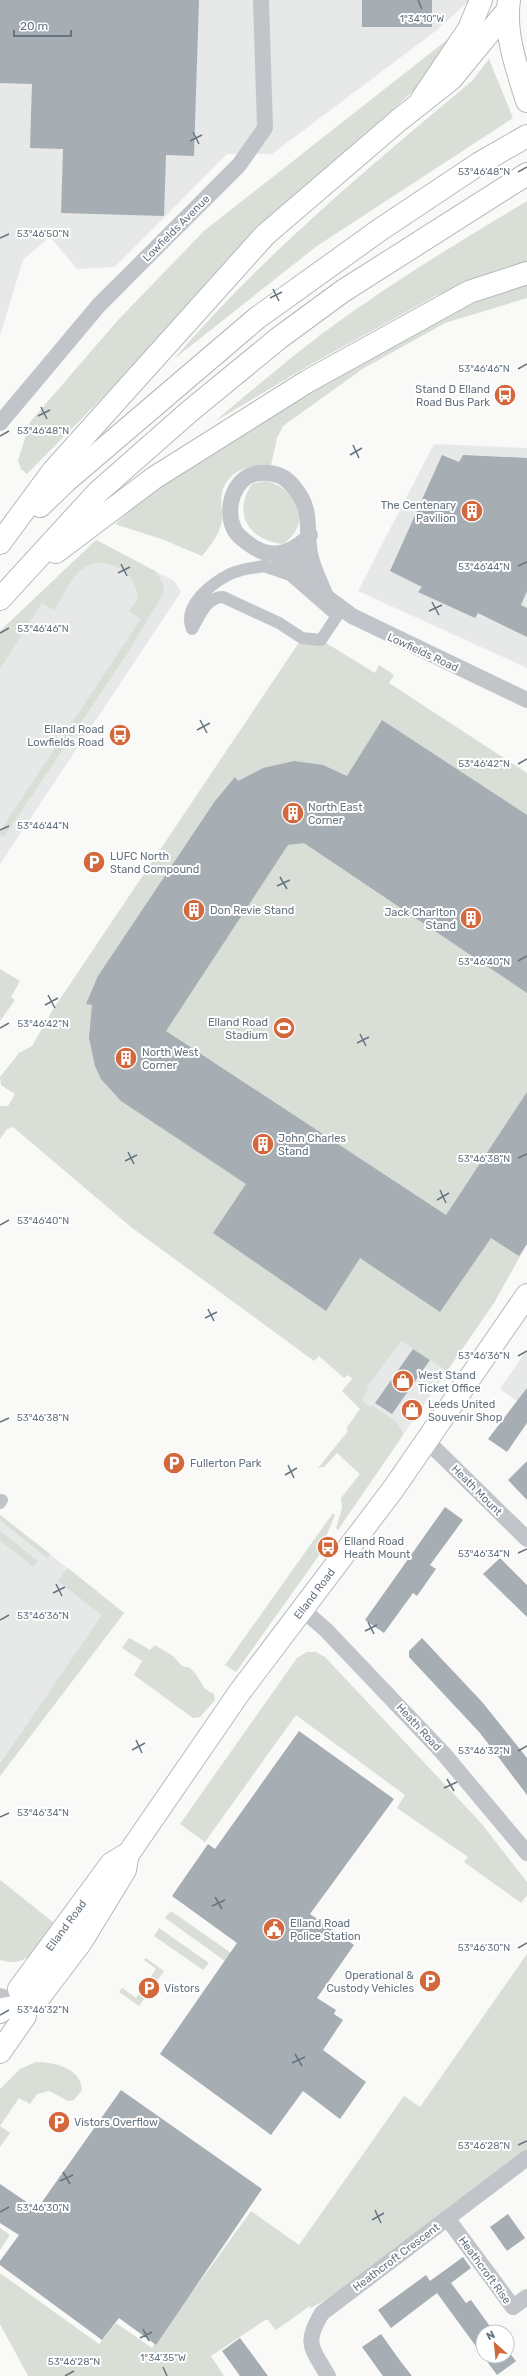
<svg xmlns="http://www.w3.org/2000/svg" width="527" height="2376" font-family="Rubik,sans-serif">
  <rect width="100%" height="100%" fill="#f9f9f8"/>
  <g fill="#e7e8e8">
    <polygon points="0,0 470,0 437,30 272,154 227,154 115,267 77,269 50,237 23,260 0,336"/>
    <polygon points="434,444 527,448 527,668 358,591"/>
    <polygon points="96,540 174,581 181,592 0,864 0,635"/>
    <polygon points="401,1341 447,1371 370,1483 335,1451 364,1411 358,1398"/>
    <polygon points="527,1350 527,1408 500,1389"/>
    <polygon points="0,1515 124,1613 0,1776"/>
  </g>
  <g fill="#d9ded7">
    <polygon points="452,36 435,72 287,203 106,394 27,474 21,469 18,461 30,422 119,319 204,231"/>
    <path d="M489,59L513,118L317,246L174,359C262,256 368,168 472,81Z"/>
    <path d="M527,201V264L437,295L308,366L214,422C262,382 309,341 361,306C415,268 471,235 527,201Z"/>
    <path d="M527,285V298L445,323L364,368L283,426L277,438L271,465C250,465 228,469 222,493C220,502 223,512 222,521C219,535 211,545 202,556L164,540L115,524C185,459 269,414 352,368C408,336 464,300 527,285Z"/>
    <path d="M265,481C297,487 314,523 283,544C249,541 232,513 252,484Z"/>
    <path d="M96,540L155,571L164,585L163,594L128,652L4,837L0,834V831L141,619L129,611L138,598C136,589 135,581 128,575C118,564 98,558 85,567C72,575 63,597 54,610L42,603L0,669V631Z"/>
    <path d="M302,638L321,640L375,673L379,665L394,675L389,683L527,773V1244L494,1303L447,1371L401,1341L366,1389L368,1390L362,1400L370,1407L372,1405C382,1413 402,1422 403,1435L338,1530L336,1528L342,1508L341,1498L360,1474L337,1453L324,1467L318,1468L348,1431L346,1429L360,1409L342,1391L352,1379L355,1381L348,1375L344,1378L319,1356L314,1361L131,1227L13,1127L7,1129L0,1139V1106H8L15,1094L1,1085L0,1077L19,1053L32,1046L52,1011Z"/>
    <polygon points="0,969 20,981 11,997 15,1000 0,1021"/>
    <polygon points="333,1513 335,1515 326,1537 330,1540 236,1672 225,1665"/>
    <polygon points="0,1515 50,1554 47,1558 0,1520"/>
    <polygon points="0,1531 38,1561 34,1567 0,1541"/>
    <polygon points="68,1568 124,1613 0,1776 0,1764 102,1615 58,1581"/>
    <polygon points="129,1638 150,1650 155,1645 173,1656 182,1666 190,1668 195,1673 205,1689 214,1694 215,1700 200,1717 193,1718 134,1675 142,1661 122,1648"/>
    <polygon points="307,1652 316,1652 325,1657 481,1823 527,1882 527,1895 521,1903 464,1862 468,1857 397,1808 405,1795 296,1715 205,1842 180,1824 297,1658"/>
    <path d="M0,1880L58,1926C41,1945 28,1969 0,1960Z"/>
    <polygon points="171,1911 231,1953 225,1961 165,1918"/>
    <polygon points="159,1928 209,1963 203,1970 154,1936"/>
    <polygon points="527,1954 527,2159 327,2299 311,2308 310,2306 276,2330 267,2319 211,2356 224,2376 28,2376 0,2324 0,2273 99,2344 116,2323 152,2348 251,2211 299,2245 404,2096 420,2107"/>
    <polygon points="146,1958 164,1971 139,2006 119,1992 122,1988 136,1998 156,1969 144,1960"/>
    <path d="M36,2062C54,2062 81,2068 82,2090L74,2100L68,2101L49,2091L37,2094L30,2104L19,2098L0,2126L10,2133L0,2147V2089L20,2069Z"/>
    <polygon points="0,2228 10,2235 0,2250"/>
  </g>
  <g fill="#a6aeb4">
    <polygon points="0,0 199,0 194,156 166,155 164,216 61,213 63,149 30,148 32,84 0,83"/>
    <rect x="362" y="0" width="70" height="27"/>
    <polygon points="442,455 459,462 463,455 527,458 527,591 521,605 527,608 527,637 478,613 475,618 418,592 422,587 390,571"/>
    <polygon points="382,720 527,815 527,993 304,843 288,845 166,1031 446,1215 527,1092 527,1244 519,1256 491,1238 440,1312 360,1258 326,1311 213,1233 246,1184 121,1101 101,1079 95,1066 89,1038 92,1005 86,1004 98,976 215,801 235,777 238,781 263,768 294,761 323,765 347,776"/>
    <polygon points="413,1349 430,1360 392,1414 375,1403"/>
    <polygon points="527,1388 527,1423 507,1452 488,1439"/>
    <polygon points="527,1461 527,1500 508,1480"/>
    <polygon points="445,1507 463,1520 430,1565 436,1569 417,1596 413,1593 384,1633 365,1620"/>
    <polygon points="500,1558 527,1585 527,1617 483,1574"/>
    <polygon points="422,1638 483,1703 527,1758 527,1795 480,1733 409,1657 409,1651"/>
    <polygon points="299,1731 394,1799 310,1914 354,1945 317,1998 336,2010 334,2014 343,2020 323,2050 366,2082 340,2119 303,2091 271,2135 160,2054 237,1943 172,1896 208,1844 215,1849"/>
    <polygon points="121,2090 262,2189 156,2345 119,2318 102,2340 0,2265 0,2261 19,2235 0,2223 0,2184 37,2209"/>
    <polygon points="508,2214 525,2238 507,2251 490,2227"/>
    <polygon points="463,2257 471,2268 451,2283 466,2303 471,2300 494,2332 483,2332 483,2356 437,2293 391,2328 378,2310 426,2275 430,2281"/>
    <polygon points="381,2334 401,2362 412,2376 383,2376 362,2347"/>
    <polygon points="240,2338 249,2350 268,2376 240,2376 222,2351"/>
    <polygon points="507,2350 516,2361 497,2375 483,2356 507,2356"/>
  </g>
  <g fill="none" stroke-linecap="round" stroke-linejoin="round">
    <g stroke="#b5b9bd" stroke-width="24">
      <g id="primary">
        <polyline points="0,2012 2,2009 25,2005 37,2000 81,1942 125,1870 127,1858"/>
        <path id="s1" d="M0,2052L25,2016V2005L19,1989L111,1864L129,1853L239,1693L394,1488L527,1295"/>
      </g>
    </g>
    <g stroke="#b5b9bc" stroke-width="24">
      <g id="trunk">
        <path d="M509,0C504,34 517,69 527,101"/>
        <polyline points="422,99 469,29 481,0"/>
      </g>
    </g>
    <g stroke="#b5b9bc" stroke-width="24">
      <g id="motorway">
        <polyline points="40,506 66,481 257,318 381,229 480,163 527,136"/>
        <polyline points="0,543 53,471 265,235 399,120 451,79 507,11"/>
        <polyline points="56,552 154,478 308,381 469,292 527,273"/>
        <polyline points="0,599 98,492 190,411 279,338 343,291 527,174"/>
      </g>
    </g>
    <g stroke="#c1c5c9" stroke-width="12">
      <polygon points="303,555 305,555 312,581 292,565"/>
      <path d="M264,566L290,575L337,616L321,640L302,638L279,623L223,597C206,597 200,616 192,629C182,606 212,583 230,574C241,569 252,568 264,566Z"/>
      <polyline points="0,1503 2,1500"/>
    </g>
    <g stroke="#c1c5c9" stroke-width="16">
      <polyline points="0,423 99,305 239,165 265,128 261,0"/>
      <path d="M310,535C292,554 271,561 249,544C244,540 237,536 234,529C224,508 234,475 260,473C273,472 285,476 293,486C314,511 305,526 310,554C313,568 320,582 325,594"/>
      <polyline points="277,555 285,566 352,616 527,700"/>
      <polyline points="427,1441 527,1539"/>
      <polyline points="302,1609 326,1630 443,1753 527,1853"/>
      <polyline points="0,1996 25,2005"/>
      <polyline points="447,2218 513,2307 527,2297"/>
      <path d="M328,2376C312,2348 303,2344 322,2313L527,2158"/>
    </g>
    <use href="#primary" stroke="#fff" stroke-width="22"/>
    <use href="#trunk" stroke="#fff" stroke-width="22"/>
    <use href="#motorway" stroke="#fff" stroke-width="22"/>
  </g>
  <path fill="none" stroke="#667480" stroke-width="1.5" d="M418,0L422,9M193,132L199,144M190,141L202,135M518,172L527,167M0,238L9,234M273,289L279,301M270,298L282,292M518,369L527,364M41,407L47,419M38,416L50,410M0,436L9,431M353,445L359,458M350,455L362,448M121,564L127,576M518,566L527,562M118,573L130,567M432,602L439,615M429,611L442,605M0,633L9,628M200,720L207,733M197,730L210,723M518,764L527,759M0,830L9,826M280,877L287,889M277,886L290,880M518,961L527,956M48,995L55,1008M45,1005L58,998M0,1028L9,1023M360,1034L366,1046M357,1043L369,1037M128,1152L134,1164M518,1158L527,1154M125,1161L137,1155M440,1190L446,1203M437,1200L449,1193M0,1225L9,1220M208,1309L214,1321M205,1318L217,1312M518,1356L527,1351M0,1422L9,1418M288,1465L294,1478M285,1475L297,1468M518,1553L527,1549M56,1584L62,1596M53,1593L65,1587M0,1620L9,1615M368,1622L374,1634M365,1631L377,1625M136,1740L142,1753M132,1750L145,1743M518,1751L527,1746M447,1779L454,1791M444,1788L457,1782M0,1817L9,1813M215,1897L222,1909M212,1906L225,1900M518,1948L527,1943M0,2015L9,2010M295,2054L302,2066M292,2063L305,2057M518,2145L527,2141M63,2172L70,2184M60,2181L73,2175M375,2210L381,2223M0,2212L9,2207M372,2220L384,2213M143,2329L149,2341M140,2338L152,2332M163,2367L167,2376M65,2376L74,2371"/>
  <defs>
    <g id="bus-disc" transform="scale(1.15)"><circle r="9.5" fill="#d4683d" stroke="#fff"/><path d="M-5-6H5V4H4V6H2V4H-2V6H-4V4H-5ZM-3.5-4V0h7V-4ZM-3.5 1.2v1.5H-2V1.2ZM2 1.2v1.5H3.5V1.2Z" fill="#fff"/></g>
    <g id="building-disc" transform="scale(1.15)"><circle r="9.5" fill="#d4683d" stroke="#fff"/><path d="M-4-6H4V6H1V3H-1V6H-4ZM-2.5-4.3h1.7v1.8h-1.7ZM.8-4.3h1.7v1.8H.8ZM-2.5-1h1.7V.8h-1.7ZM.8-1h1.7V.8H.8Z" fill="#fff"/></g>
    <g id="parking-disc" transform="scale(1.15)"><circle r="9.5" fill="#d4683d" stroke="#fff"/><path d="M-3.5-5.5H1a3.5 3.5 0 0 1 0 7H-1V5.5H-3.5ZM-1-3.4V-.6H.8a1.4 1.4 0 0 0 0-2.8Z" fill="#fff"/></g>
    <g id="stadium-disc" transform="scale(1.15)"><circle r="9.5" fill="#d4683d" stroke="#fff"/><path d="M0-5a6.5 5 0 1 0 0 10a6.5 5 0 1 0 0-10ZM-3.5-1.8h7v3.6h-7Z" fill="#fff"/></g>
    <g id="shop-disc" transform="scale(1.15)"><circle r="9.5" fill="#d4683d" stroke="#fff"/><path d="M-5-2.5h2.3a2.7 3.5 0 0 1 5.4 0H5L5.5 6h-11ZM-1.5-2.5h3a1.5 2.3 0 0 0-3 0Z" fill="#fff"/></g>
    <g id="civic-disc" transform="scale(1.15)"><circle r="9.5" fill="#d4683d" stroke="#fff"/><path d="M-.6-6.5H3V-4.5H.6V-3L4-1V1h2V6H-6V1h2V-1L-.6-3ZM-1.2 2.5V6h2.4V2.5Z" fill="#fff"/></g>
  </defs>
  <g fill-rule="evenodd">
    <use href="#bus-disc" x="505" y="395"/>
    <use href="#building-disc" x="472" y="511"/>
    <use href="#bus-disc" x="120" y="735"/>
    <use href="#building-disc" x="293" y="813"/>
    <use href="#parking-disc" x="94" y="862"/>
    <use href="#building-disc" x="194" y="910"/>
    <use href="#building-disc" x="471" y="918"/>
    <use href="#stadium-disc" x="284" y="1028"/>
    <use href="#building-disc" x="126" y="1058"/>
    <use href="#building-disc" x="263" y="1144"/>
    <use href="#shop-disc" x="403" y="1381"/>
    <use href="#shop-disc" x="412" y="1410"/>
    <use href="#parking-disc" x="174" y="1463"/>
    <use href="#bus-disc" x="328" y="1547"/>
    <use href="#civic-disc" x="274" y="1929"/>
    <use href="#parking-disc" x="430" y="1981"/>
    <use href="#parking-disc" x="149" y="1988"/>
    <use href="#parking-disc" x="59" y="2122"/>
  </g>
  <g text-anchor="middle" stroke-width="4" stroke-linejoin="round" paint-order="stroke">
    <g font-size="11" fill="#667480" stroke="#fff">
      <text transform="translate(176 228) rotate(-45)" y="4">Lowfields Avenue</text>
      <text transform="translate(423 652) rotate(25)" y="4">Lowfields Road</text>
      <text transform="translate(477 1490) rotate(45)" y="4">Heath Mount</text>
      <text dy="4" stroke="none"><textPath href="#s1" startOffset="567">Elland Road</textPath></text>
      <text transform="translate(419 1727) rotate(47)" y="4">Heath Road</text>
      <text dy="4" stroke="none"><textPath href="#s1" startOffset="151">Elland Road</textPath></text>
      <text transform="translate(396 2257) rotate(-37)" y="4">Heathcroft Crescent</text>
      <text transform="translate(485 2270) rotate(54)" y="4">Heathcroft Rise</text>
    </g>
    <g font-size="11" fill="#667480" stroke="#fff" text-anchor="start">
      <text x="490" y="393" text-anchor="end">Stand D Elland<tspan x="490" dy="13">Road Bus Park</tspan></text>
      <text x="456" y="509" text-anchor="end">The Centenary<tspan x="456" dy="13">Pavilion</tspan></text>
      <text x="104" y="733" text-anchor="end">Elland Road<tspan x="104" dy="13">Lowfields Road</tspan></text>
      <text x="308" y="811">North East<tspan x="308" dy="13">Corner</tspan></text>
      <text x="110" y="860">LUFC North<tspan x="110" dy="13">Stand Compound</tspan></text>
      <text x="210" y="914">Don Revie Stand</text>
      <text x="456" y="916" text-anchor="end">Jack Charlton<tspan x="456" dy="13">Stand</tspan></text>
      <text x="268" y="1026" text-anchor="end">Elland Road<tspan x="268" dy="13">Stadium</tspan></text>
      <text x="142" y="1056">North West<tspan x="142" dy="13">Corner</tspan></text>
      <text x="278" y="1142">John Charles<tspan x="278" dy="13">Stand</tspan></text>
      <text x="418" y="1379">West Stand<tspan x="418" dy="13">Ticket Office</tspan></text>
      <text x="428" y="1408">Leeds United<tspan x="428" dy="13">Souvenir Shop</tspan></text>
      <text x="190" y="1467">Fullerton Park</text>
      <text x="344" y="1545">Elland Road<tspan x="344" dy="13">Heath Mount</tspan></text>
      <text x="290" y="1927">Elland Road<tspan x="290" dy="13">Police Station</tspan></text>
      <text x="414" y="1979" text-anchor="end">Operational &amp;<tspan x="414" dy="13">Custody Vehicles</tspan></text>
      <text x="164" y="1992">Vistors</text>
      <text x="74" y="2126">Vistors Overflow</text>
    </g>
  </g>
  <g font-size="10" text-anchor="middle" fill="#667480" stroke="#fff" stroke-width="4" stroke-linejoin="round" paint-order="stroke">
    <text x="422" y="22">1°34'10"W</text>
    <text x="484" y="175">53°46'48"N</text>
    <text x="43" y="237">53°46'50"N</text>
    <text x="484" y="372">53°46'46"N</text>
    <text x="43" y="434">53°46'48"N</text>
    <text x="484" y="570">53°46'44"N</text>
    <text x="43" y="632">53°46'46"N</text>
    <text x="484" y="767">53°46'42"N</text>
    <text x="43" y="829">53°46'44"N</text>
    <text x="484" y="965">53°46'40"N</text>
    <text x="43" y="1027">53°46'42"N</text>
    <text x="484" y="1162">53°46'38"N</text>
    <text x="43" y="1224">53°46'40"N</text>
    <text x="484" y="1359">53°46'36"N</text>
    <text x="43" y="1421">53°46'38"N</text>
    <text x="484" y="1557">53°46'34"N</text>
    <text x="43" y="1619">53°46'36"N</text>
    <text x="484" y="1754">53°46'32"N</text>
    <text x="43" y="1816">53°46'34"N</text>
    <text x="484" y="1951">53°46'30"N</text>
    <text x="43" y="2013">53°46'32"N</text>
    <text x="484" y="2149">53°46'28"N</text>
    <text x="43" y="2211">53°46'30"N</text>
    <text x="163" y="2361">1°34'35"W</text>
    <text x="74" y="2365">53°46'28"N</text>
  </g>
  <g transform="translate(495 2344) rotate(333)"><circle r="19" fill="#ffffff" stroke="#c2c7cc"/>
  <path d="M0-3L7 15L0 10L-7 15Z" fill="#d4683d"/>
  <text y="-6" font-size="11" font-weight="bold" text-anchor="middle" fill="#667480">N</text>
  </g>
  <path d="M14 30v6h57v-6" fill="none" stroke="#667480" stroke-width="2"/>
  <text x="20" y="30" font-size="12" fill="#667480" stroke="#ffffff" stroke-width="3" paint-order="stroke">20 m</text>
</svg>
